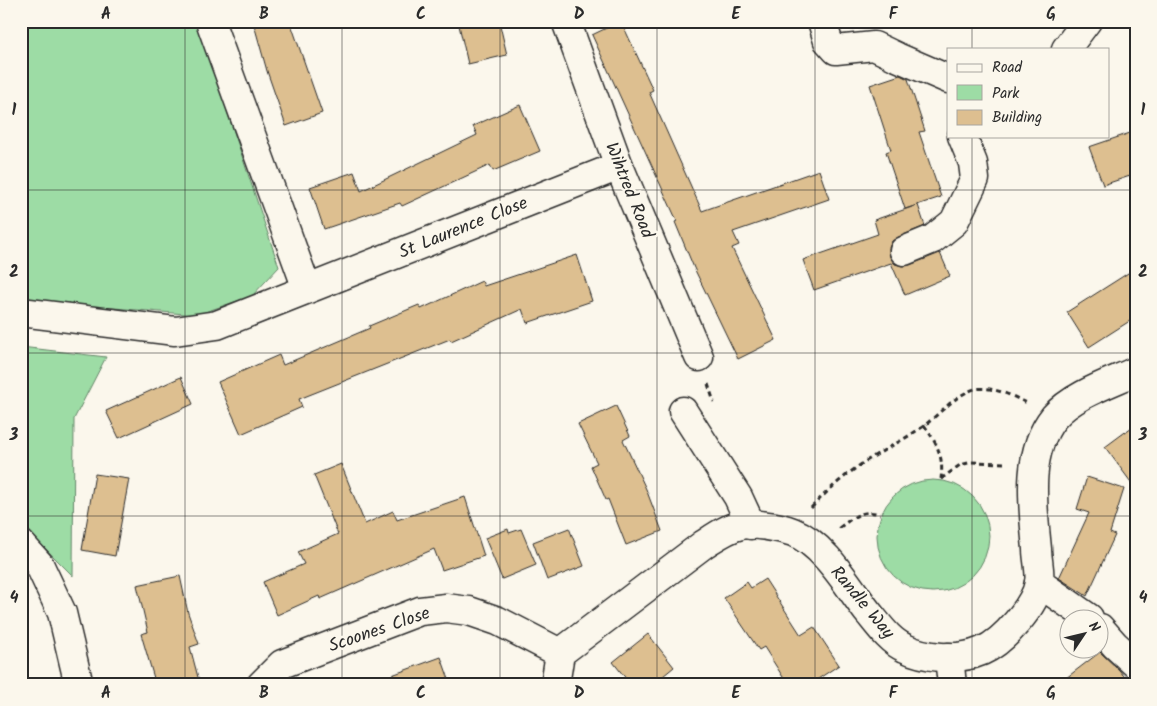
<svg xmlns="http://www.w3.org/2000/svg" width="1157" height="706" font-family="Kalam,sans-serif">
  <rect width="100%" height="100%" fill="#fbf7ec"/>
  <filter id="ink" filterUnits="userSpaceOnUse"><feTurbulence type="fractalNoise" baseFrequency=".02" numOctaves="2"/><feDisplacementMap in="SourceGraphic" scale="10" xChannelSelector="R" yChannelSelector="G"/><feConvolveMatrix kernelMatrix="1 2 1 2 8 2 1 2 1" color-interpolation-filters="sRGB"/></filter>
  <g filter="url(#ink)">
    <g fill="#9ddca5" stroke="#648468">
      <polygon points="30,21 197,21 279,267 252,296 196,315 21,300 21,49"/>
      <polygon points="21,347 106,357 74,419 73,576 21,524"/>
      <circle cx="933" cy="536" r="56"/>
    </g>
    <g fill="#ddbf90" stroke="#2b2b2b">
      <polygon points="253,21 290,21 322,113 286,126 267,71"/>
      <polygon points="458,21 499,21 507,55 468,64"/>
      <polygon points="621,21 653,90 649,92 702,211 819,170 829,199 733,232 739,245 732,248 776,340 738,359 694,268 675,222 677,221 592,35"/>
      <polygon points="900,75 908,79 925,131 919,132 941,197 905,209 886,152 891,150 870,85"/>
      <polygon points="520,105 540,151 493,171 490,165 402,206 400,203 324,229 310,187 354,172 361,191 477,135 473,126"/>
      <polygon points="1136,131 1136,174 1103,185 1089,147"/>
      <polygon points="918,205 925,226 898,237 892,241 889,248 890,257 895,264 902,266 910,265 940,253 950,276 905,295 891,263 814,290 803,260 878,234 874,220"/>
      <polygon points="577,255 592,301 527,323 522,309 451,341 450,339 299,399 302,407 241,434 218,382 279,355 283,365 370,328 369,326 419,305 421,309 482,281 484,286"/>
      <polygon points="1136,268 1136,317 1089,347 1067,312"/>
      <polygon points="181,377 193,404 119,438 106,411"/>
      <polygon points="616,406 630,436 623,440 646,489 662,531 626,545 608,499 606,500 591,466 597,463 578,424"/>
      <polygon points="1136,424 1136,489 1105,447"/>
      <polygon points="341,464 365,524 393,511 397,520 465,497 484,556 442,570 434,549 320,599 319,596 277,615 263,582 304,564 298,552 338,534 314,475"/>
      <polygon points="95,474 129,479 115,556 82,550"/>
      <polygon points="1087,477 1124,489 1110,533 1115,535 1087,596 1059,578 1089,513 1077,509"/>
      <polygon points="569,528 584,566 547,580 533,542"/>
      <polygon points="508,529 509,533 521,529 536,565 502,579 485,538"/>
      <polygon points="180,576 188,613 199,644 190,647 200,685 156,685 141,634 148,632 137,585"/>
      <polygon points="765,579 801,635 814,627 839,665 809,685 788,685 764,647 759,650 724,598 747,582 751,588"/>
      <polygon points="648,634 674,667 652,685 631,685 613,662"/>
      <polygon points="1100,652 1120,671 1131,685 1057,685"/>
      <polygon points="441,657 451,685 373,685 373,682"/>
    </g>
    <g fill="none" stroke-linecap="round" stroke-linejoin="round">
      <g stroke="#2b2b2b" stroke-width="31">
        <g id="minor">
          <polyline points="210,21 307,289"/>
          <polyline points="566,21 619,166 699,357"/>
          <polyline points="822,21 828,41 836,50 874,46 897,57 948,79"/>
          <polyline points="1066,49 1087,21"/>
          <polyline points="904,251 933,239 954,222 975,179 973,163 962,136"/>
          <polyline points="21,312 175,331 217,325 619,166"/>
          <polyline points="683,411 738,497 751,525"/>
          <polyline points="21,544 39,564 62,613 79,685"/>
          <polyline points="1039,583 1089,618"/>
          <polyline points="1100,628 1115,645 1136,664"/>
          <polyline points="949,657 952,685"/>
          <polyline points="261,685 282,664 420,611 446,608 469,611 498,621 560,653"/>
          <path d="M555,685L560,653L704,544C715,537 727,528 741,525C749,523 759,525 767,526C776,527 785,529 793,532C824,544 848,586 867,611C878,624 889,641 905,648C915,653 929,656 941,657C956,658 968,657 982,651C1003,642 1035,606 1039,583C1041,573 1037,559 1037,549C1033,507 1025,453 1054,417C1073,395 1110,383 1136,371"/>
        </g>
      </g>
      <g stroke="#2b2b2b" stroke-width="3" stroke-dasharray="5 4" stroke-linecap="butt">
        <polyline points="708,384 714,402"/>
        <path d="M924,425C937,444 944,456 941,479"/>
        <polyline points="941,479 960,465 972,462 1005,463"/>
        <path d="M811,508C827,491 844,476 863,463C883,450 906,439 925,425C939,414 958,393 975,389C994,386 1012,396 1029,404"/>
        <path d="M839,528C854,517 861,509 880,514"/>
      </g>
      <use href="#minor" stroke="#fbf7ec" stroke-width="28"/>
    </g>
  </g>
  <path fill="none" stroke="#2b2b2b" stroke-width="1" stroke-opacity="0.55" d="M185,21V685M342,21V685M500,21V685M657,21V685M815,21V685M972,21V49M972,136V685M21,190H1136M21,353H1136M21,516H1136"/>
  <g text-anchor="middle" stroke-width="5" stroke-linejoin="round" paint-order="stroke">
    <g font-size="18" fill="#2b2b2b" stroke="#fbf7ec">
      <text transform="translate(630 190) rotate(68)" y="6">Wihtred Road</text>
      <text transform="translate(463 227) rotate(-22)" y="6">St Laurence Close</text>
      <text transform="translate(863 602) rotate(50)" y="6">Randle Way</text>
      <text transform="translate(379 629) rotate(-19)" y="6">Scoones Close</text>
    </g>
  </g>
  <rect width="1157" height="706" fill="none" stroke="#fbf7ec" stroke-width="55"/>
  <rect x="947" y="48" width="162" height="90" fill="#fbf7ec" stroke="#a8a59f"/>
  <rect x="957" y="64" width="25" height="8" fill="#fbf7ec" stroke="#a8a59f"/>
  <text x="992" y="72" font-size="15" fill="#2b2b2b">Road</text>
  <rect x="957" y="85" width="25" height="15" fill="#9ddca5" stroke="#a8a59f"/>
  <text x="992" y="98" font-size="15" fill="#2b2b2b">Park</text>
  <rect x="957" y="110" width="25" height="15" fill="#ddbf90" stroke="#a8a59f"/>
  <text x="992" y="122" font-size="15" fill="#2b2b2b">Building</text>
  <g transform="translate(1084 634) rotate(55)"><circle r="24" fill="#fbf7ec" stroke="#a8a59f"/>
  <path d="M0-4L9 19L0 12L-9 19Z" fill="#2b2b2b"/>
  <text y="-8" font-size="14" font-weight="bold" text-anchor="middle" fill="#2b2b2b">N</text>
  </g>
  <rect x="28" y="28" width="1102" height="650" fill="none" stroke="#2b2b2b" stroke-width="2"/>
  <g font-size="16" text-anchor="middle" font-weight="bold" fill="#2b2b2b">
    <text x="106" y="19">A</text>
    <text x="264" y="19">B</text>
    <text x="421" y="19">C</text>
    <text x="579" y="19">D</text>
    <text x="736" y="19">E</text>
    <text x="893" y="19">F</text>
    <text x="1051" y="19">G</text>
    <text x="14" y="115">1</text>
    <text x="1143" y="115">1</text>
    <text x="14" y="277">2</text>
    <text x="1143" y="277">2</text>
    <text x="14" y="440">3</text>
    <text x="1143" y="440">3</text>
    <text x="14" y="603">4</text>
    <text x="1143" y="603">4</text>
    <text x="106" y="698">A</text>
    <text x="264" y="698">B</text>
    <text x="421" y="698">C</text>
    <text x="579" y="698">D</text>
    <text x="736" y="698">E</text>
    <text x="893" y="698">F</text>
    <text x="1051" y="698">G</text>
  </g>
</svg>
